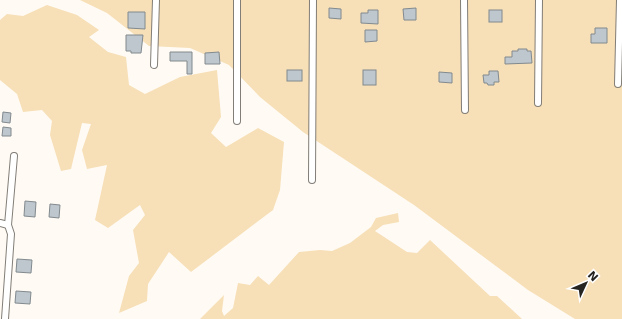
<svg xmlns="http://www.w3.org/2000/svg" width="622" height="319" font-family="'DejaVu Sans',sans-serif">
  <rect width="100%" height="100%" fill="#fffbf4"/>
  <g fill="#f7dfb7">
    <polygon points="80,0 622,0 622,319 575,319 528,290 414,205 303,132 260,97 229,65 190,48 149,46 107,13"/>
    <polygon points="47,5 77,15 99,30 89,37 108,52 126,57 129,85 145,94 180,77 217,70 221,117 211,133 226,147 258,128 284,142 280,190 273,210 191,272 169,252 148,284 147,301 119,313 129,276 139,263 133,230 145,215 140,205 108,228 95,220 107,165 87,169 82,150 91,124 82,123 71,169 61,171 50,135 52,121 42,110 23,112 17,94 0,80 0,20 7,14 23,16"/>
    <polygon points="398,213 399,222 383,225 375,231 407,252 417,253 430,240 490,296 497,296 522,319 200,319 224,295 222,311 224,316 233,308 238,283 250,285 258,276 269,285 299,252 320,250 332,251 350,243 371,227 376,218"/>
  </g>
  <g fill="#bec7cd" stroke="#828a8f">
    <polygon points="329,8 341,9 341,19 329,18"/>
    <polygon points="416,8 416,20 404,20 403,9"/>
    <polygon points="368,10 378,10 378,24 361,23 361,13 368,13"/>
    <rect x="489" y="10" width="13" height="12"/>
    <polygon points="128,12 145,12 145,29 128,28"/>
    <polygon points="595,28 607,28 607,43 591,43 591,34 595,34"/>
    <polygon points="365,30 377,30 377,41 365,42"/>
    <polygon points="126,35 143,35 141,53 131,53 131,51 126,51"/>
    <polygon points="518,49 527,49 527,51 531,51 532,63 505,64 505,57 512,57 512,51 518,51"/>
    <polygon points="170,52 192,52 192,74 187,74 187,61 170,61"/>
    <polygon points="219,52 220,64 205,64 205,53"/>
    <rect x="287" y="70" width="15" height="11"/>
    <rect x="363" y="70" width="13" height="15"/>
    <polygon points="489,71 498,71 499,82 494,82 494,85 488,85 487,83 484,83 483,75 489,75"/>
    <polygon points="439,72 452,73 452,83 439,82"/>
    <polygon points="3,112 11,113 10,123 2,122"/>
    <polygon points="3,127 11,128 11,136 2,136"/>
    <polygon points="25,201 36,202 35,217 24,216"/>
    <polygon points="50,204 60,205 59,218 49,217"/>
    <polygon points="17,259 32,260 31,273 16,272"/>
    <polygon points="16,291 31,292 30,304 15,303"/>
  </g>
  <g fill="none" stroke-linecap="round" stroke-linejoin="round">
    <g stroke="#827d76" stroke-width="8">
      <g id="minor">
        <polyline points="464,0 465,110"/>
        <polyline points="154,65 156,0"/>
        <polyline points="618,84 620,0"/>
        <polyline points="538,103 539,0"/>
        <polyline points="237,121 237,0"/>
        <polyline points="312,180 313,0"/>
        <polyline points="0,223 8,225"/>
        <polyline points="5,319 11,234 8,225 14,156"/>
      </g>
    </g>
    <use href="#minor" stroke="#fff" stroke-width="6"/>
  </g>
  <g transform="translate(586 283) rotate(46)" stroke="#ffffff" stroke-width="3" paint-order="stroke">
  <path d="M0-3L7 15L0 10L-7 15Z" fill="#272522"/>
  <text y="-6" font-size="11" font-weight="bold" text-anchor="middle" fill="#272522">N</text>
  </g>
</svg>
